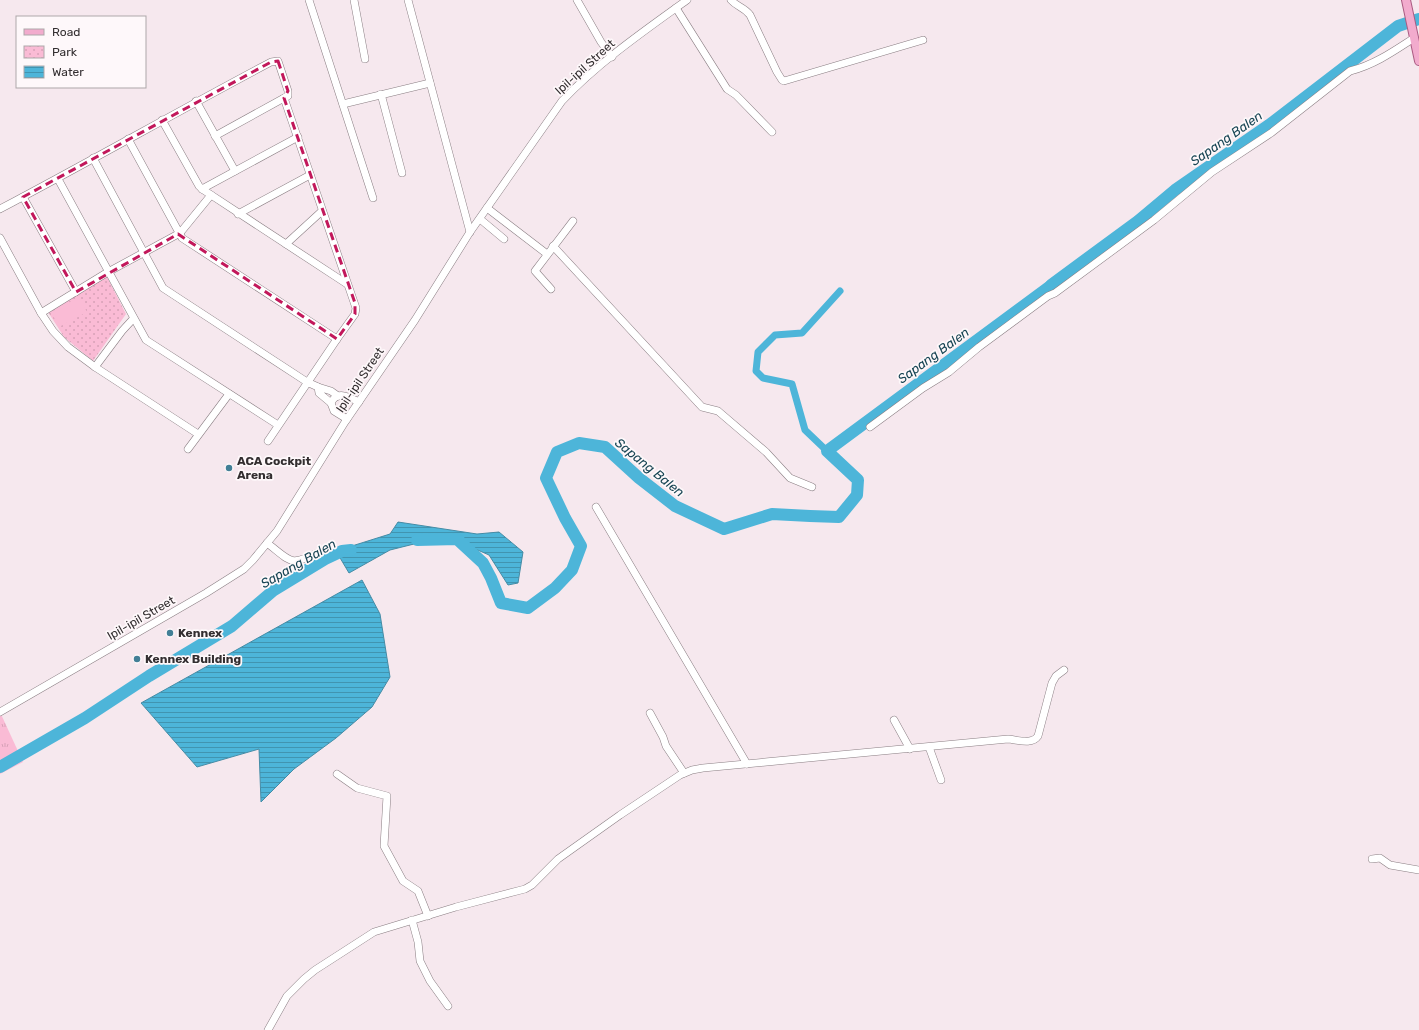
<svg xmlns="http://www.w3.org/2000/svg" width="1419" height="1030" font-family="Rubik,sans-serif">
  <defs>
    <pattern id="grass-tufts" width="24" height="20" patternUnits="userSpaceOnUse"><rect width="24" height="20" fill="#fabbd5"/><path d="M3 7l-1-3M5 7V3M7 7l1-3M15 17l-1-3M17 17v-4M19 17l1-3" fill="none" stroke="#d7a1b7"/></pattern>
    <pattern id="park-dots" width="8" height="8" patternUnits="userSpaceOnUse"><rect width="8" height="8" fill="#fabbd5"/><path d="M2 2h.1M6 6h.1" fill="none" stroke="#d7a1b7" stroke-width="1.8" stroke-linecap="round"/></pattern>
    <pattern id="water-rules" width="6" height="5" patternUnits="userSpaceOnUse"><rect width="6" height="5" fill="#4db5d9"/><path d="M0 2.5h6" fill="none" stroke="#4194b0"/></pattern>
  </defs>
  <rect width="100%" height="100%" fill="#f6e8ee"/>
  <polygon fill="url(#grass-tufts)" points="0,712 23,762 0,774"/>
  <polygon fill="url(#park-dots)" points="107,277 126,314 93,361 64,337 48,312"/>
  <polygon fill="#fabbd5" points="79,297 87,312 59,327 51,312"/>
  <g fill="url(#water-rules)" stroke="#458ca6">
    <polygon points="398,522 477,534 499,532 523,552 518,583 508,585 489,555 446,536 390,550 349,573 336,551 390,534"/>
    <polygon points="362,580 380,614 390,677 372,707 336,738 294,769 261,802 259,749 197,767 141,703"/>
  </g>
  <g fill="none" stroke-linecap="round" stroke-linejoin="round">
    <polyline stroke="#458ca6" stroke-width="2" points="858,480 860,480"/>
    <polyline stroke="#4db5d9" stroke-width="7" points="827,451 805,430 792,384 763,378 756,371 758,352 775,335 802,333 840,291"/>
    <g stroke="#4db5d9" stroke-width="12">
      <polyline points="1051,285 1138,221 1175,190 1269,125 1398,26 1419,19"/>
      <polyline points="417,540 457,539 483,563 491,578 501,603 528,608 555,588 572,570 581,546 565,518 546,478 557,452 579,443 605,447 639,478 675,506 724,529 772,514 810,516 839,517 857,495 858,480 827,451 1049,287"/>
      <polyline points="0,767 85,718 149,676 232,626 274,590 325,559 342,551 351,550"/>
    </g>
    <g stroke="#8a7e83" stroke-width="8">
      <g id="minor">
        <polyline points="309,0 373,198"/>
        <polyline points="354,0 365,59"/>
        <polyline points="408,0 470,232"/>
        <polyline points="577,0 601,42 612,57"/>
        <path d="M731,0C737,7 744,7 750,15L777,72L782,80L784,81L923,40"/>
        <polyline points="676,8 727,89 736,95 772,132"/>
        <polyline points="381,94 402,173"/>
        <polyline points="196,101 235,171"/>
        <polyline points="343,104 430,83"/>
        <polyline points="162,120 199,186 202,189 347,284"/>
        <polyline points="215,136 284,98"/>
        <polyline points="128,139 182,238 337,339"/>
        <polyline points="93,158 163,288 307,382 318,387"/>
        <polyline points="58,179 146,340 278,425"/>
        <polyline points="202,189 298,137"/>
        <polyline points="23,197 76,292"/>
        <polyline points="487,208 547,254"/>
        <path d="M0,209C91,161 180,110 271,62L278,61L288,91V96L284,98L356,308L355,314L337,339L268,441"/>
        <polyline points="238,214 310,175"/>
        <polyline points="480,219 504,239"/>
        <polyline points="0,238 41,313 53,331 68,347 95,367"/>
        <polyline points="286,244 322,211"/>
        <polyline points="553,246 702,407 718,411 766,452 790,478 812,487"/>
        <polyline points="551,289 535,271 573,221"/>
        <polyline points="41,313 108,272 180,233 211,195"/>
        <polyline points="133,319 122,331 95,367 198,434"/>
        <polyline points="331,403 319,393 318,387 331,391 338,396"/>
        <path d="M347,419L334,411L331,403C337,390 349,397 359,402"/>
        <path d="M870,427L923,388L949,372L979,347L1048,296L1055,293L1154,220L1212,172L1271,133L1350,71C1374,65 1394,51 1414,38"/>
        <polyline points="188,449 229,394"/>
        <polyline points="596,507 747,764"/>
        <path d="M267,543C291,561 289,567 317,553"/>
        <path d="M0,712L206,593L244,569L253,560L277,531L345,422L415,320L470,232L562,101C599,62 644,31 687,0"/>
        <polyline points="650,713 663,737 666,746 684,773"/>
        <polyline points="894,720 910,749"/>
        <polyline points="929,747 941,780"/>
        <polyline points="337,774 357,788 387,796 384,846 403,881 418,891 428,916"/>
        <polyline points="1372,859 1380,858 1390,865 1419,870"/>
        <polyline points="412,920 418,942 420,961 430,981 448,1006"/>
        <path d="M268,1030L287,996L304,979L315,970L374,932L456,907L525,889L532,885L558,859L620,815L680,775L692,770L703,768L1008,739C1018,740 1032,745 1038,736L1052,683L1056,676L1064,670"/>
      </g>
    </g>
    <g stroke="#aa5b81" stroke-width="10">
      <polyline id="major" points="1406,0 1419,61"/>
    </g>
    <use href="#minor" stroke="#fff" stroke-width="7"/>
    <use href="#major" stroke="#f2abcd" stroke-width="8"/>
  </g>
  <path fill="none" stroke="#c2185b" stroke-width="3" stroke-dasharray="8 5" stroke-linejoin="round" d="M278,61L288,91L284,98L355,303V314L337,339L178,234L76,292L23,197L271,62Z"/>
  <g fill="#427f96" stroke="#fef8fa" stroke-width="1.5">
    <circle cx="229" cy="468" r="4"/>
    <circle cx="170" cy="633" r="4"/>
    <circle cx="137" cy="659" r="4"/>
  </g>
  <g text-anchor="middle" stroke-width="3.5" stroke-linejoin="round" paint-order="stroke">
    <g font-size="12" fill="#332e30" stroke="#fef8fa">
      <text transform="translate(585 67) rotate(-42)" y="4">Ipil-ipil Street</text>
      <text transform="translate(360 380) rotate(-56)" y="4">Ipil-ipil Street</text>
      <text transform="translate(141 618) rotate(-30)" y="4">Ipil-ipil Street</text>
    </g>
    <g font-size="12" font-weight="bold" fill="#332e30" stroke="#fef8fa" text-anchor="start">
      <text x="237" y="465">ACA Cockpit<tspan x="237" dy="14">Arena</tspan></text>
      <text x="178" y="637">Kennex</text>
      <text x="145" y="663">Kennex Building</text>
    </g>
    <g font-size="13" font-style="italic" fill="#184554" stroke="#fef8fa">
      <text transform="translate(1226 138) rotate(-35)" y="5">Sapang Balen</text>
      <text transform="translate(933 355) rotate(-36)" y="5">Sapang Balen</text>
      <text transform="translate(650 467) rotate(39)" y="5">Sapang Balen</text>
      <text transform="translate(298 563) rotate(-30)" y="5">Sapang Balen</text>
    </g>
  </g>
  <rect x="16" y="16" width="130" height="72" fill="#fef8fa" stroke="#ada7a9"/>
  <rect x="24" y="29" width="20" height="6" fill="#f2abcd" stroke="#ada7a9"/>
  <text x="52" y="36" font-size="12" fill="#332e30">Road</text>
  <rect x="24" y="46" width="20" height="12" fill="url(#park-dots)" stroke="#ada7a9"/>
  <text x="52" y="56" font-size="12" fill="#332e30">Park</text>
  <rect x="24" y="66" width="20" height="12" fill="url(#water-rules)" stroke="#ada7a9"/>
  <text x="52" y="76" font-size="12" fill="#332e30">Water</text>
</svg>
